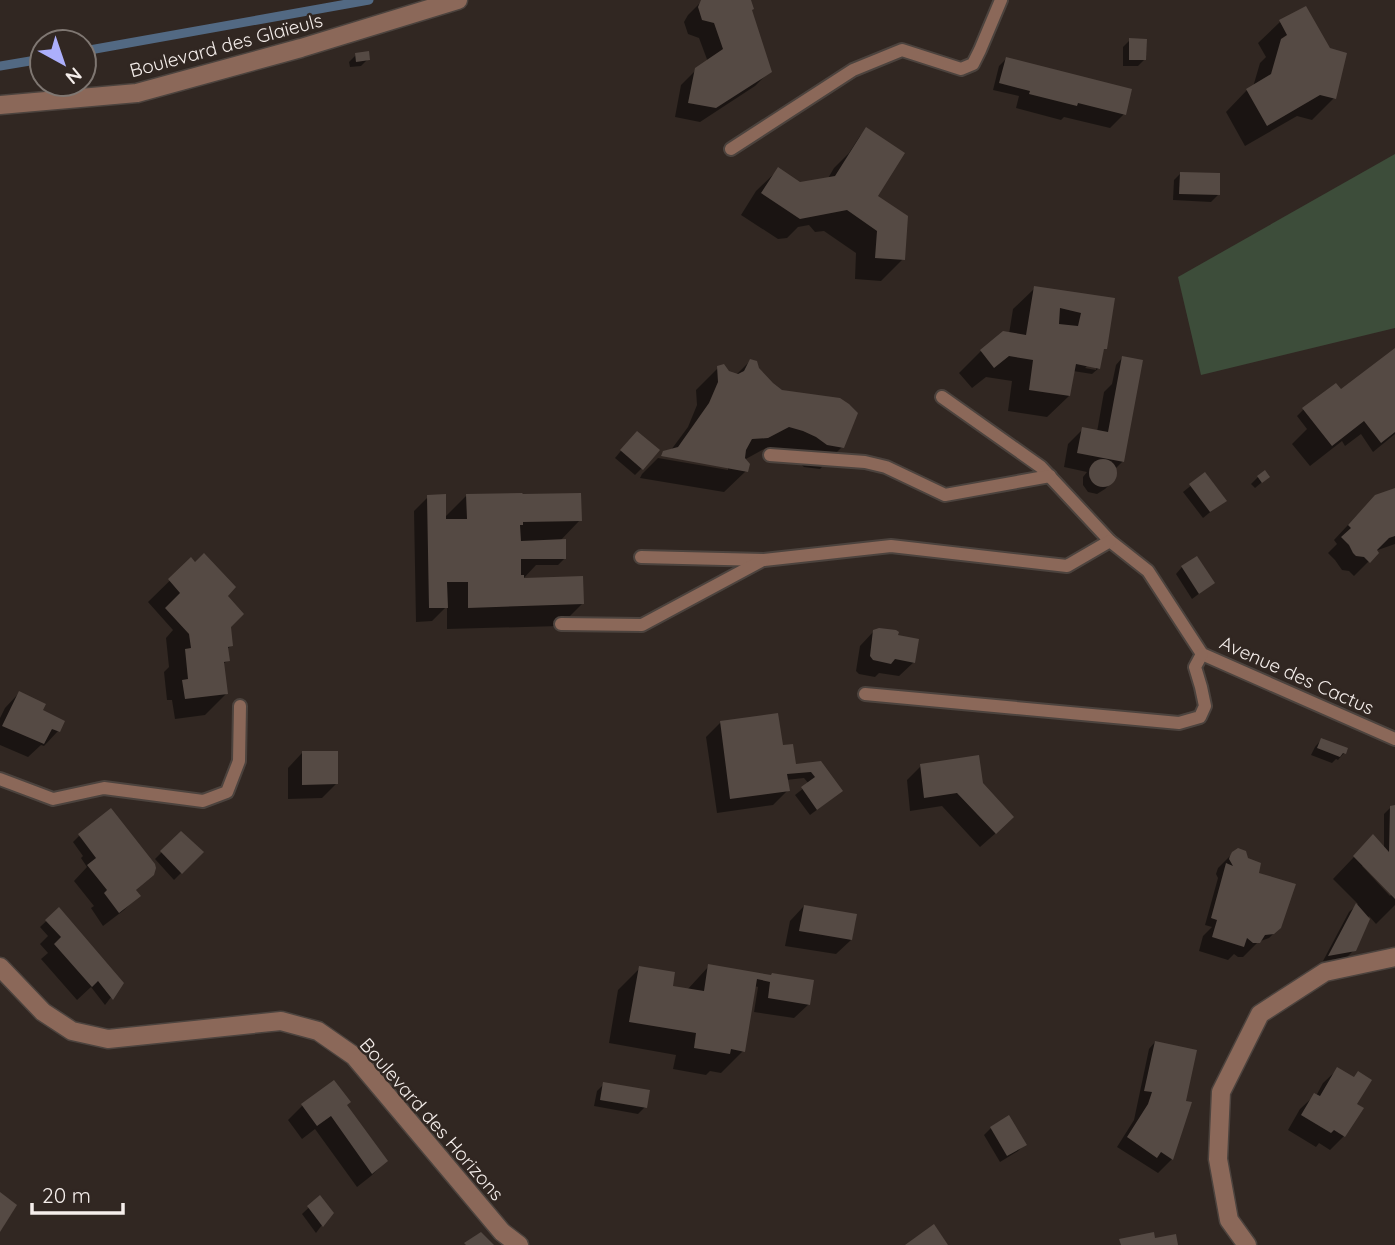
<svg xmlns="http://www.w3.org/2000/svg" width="1395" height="1245" font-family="Quicksand,sans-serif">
  <rect width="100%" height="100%" fill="#312722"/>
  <polygon fill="#3d4d3a" points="1395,154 1395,328 1201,375 1178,277"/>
  <g fill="#0007" fill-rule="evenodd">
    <polygon points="703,0 750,0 750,11 770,71 755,86 700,122 675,117 681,85 696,70 708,62 699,38 688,34 684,22 688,15"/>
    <polygon points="1280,22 1334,98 1312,120 1297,116 1245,146 1226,112 1247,90 1253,87 1260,63 1266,57 1258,43"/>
    <polygon points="1130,40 1145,59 1138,66 1123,66 1123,47"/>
    <polygon points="356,55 368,59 361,66 350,67 349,62"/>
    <polygon points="1006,59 1124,114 1110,128 1064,117 1061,120 1016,108 1019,96 993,90 999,66"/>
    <polygon points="867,129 876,197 903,259 881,281 855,279 856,253 824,231 815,232 809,225 798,227 787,238 778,239 741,215 756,191 778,170 800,184 827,180 834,168 849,153 860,136"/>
    <polygon points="1181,173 1218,195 1211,202 1173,200 1174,180"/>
    <path d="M1035,288L1113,300L1105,348L1102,352L1099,368L1092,374L1073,371L1069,396L1047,417L1008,411L1012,381L986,377L972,388L959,373L981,351L1009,334L1013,309ZM1088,365L1096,366V370L1085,368Z"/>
    <polygon points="1395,351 1395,434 1373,452 1361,434 1345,446 1342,441 1310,466 1292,444 1307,429 1297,416 1304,409 1341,392"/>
    <polygon points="1122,358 1123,461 1114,470 1116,474 1112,482 1105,489 1097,494 1088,492 1083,485 1083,477 1087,472 1064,467 1068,444 1083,429 1097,432 1104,392 1112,384 1116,365"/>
    <polygon points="750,361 771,384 842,447 820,469 804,467 794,458 781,452 766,448 744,460 746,471 724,492 640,478 642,474 658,458 728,470 728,466 661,455 671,450 688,427 697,405 696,390 718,368 736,375"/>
    <polygon points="630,440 642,468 635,475 615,458"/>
    <polygon points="1204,475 1225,500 1203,518 1183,492"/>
    <polygon points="1258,477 1268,477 1255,488 1251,484"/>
    <polygon points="1395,490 1395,544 1375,551 1377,553 1354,576 1349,571 1342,570 1335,560 1328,553 1337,544 1334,540 1360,512"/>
    <polygon points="466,496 580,520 560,541 565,558 558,565 536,565 522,580 582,604 560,626 447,629 447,606 432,621 416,622 414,511 428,497 444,518"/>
    <polygon points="191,560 226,596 232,645 226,650 228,660 222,665 227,693 205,715 175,719 172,700 167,700 164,672 169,667 166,638 173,630 148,602"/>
    <polygon points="1182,567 1213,583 1192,599 1176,574"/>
    <polygon points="874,631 914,662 899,676 879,673 875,677 859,674 856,671 860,646"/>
    <polygon points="19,693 58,731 44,746 41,745 28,757 0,745 0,718 5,708"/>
    <polygon points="720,723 782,747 794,765 820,763 834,797 810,815 795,795 809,784 804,778 786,780 788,790 773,805 717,813 706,737"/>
    <polygon points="1321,740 1344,753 1338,760 1336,759 1332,763 1311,755 1315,747"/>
    <polygon points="302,753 337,783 322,798 288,799 288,768"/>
    <polygon points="921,766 981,783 997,832 980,847 942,806 910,811 907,780"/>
    <path d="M1391,807H1395V905L1376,924L1369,916L1354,950L1347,957L1323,961L1349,912L1358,904L1333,879L1373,837L1384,848V814ZM1365,864L1392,894L1390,896L1362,866Z"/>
    <polygon points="181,833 201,853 174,880 155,859"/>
    <polygon points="79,836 153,874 135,891 138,896 124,910 103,926 91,908 94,906 74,881 87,867 81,858 83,856 73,842"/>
    <polygon points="1233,853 1257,874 1277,930 1269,938 1258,942 1243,957 1238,957 1234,954 1228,960 1199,951 1203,936 1212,927 1205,925 1218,878 1216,874 1218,868"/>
    <polygon points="804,906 851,940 836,954 785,946 790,921"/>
    <polygon points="58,910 122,983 105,1005 91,987 77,1000 41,959 48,953 40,944 48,936 40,927"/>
    <polygon points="709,966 770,977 809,1004 794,1018 754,1012 758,987 754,986 743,1051 721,1073 710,1071 706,1075 673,1069 676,1055 609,1043 618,990 640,968 671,987 687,990"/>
    <polygon points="1155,1042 1172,1159 1158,1173 1117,1147 1134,1120 1149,1049"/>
    <polygon points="1338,1069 1355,1105 1344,1136 1330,1150 1319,1143 1316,1147 1288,1130 1300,1109 1315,1095 1316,1096 1323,1083"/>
    <polygon points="334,1082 345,1105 386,1161 371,1176 357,1187 315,1129 302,1139 288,1120 302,1106"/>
    <polygon points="604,1084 645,1107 638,1114 594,1106 597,1091"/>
    <polygon points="1009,1117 1025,1144 1018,1151 1000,1162 984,1135 991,1128"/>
    <polygon points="319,1198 331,1213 316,1233 302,1214"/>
  </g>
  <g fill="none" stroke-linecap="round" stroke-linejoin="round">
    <g stroke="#526983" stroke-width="9">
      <polyline points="84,51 369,0"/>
      <polyline points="0,66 42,59"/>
    </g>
  </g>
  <g fill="#554a44" fill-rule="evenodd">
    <polygon points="701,0 751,0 754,9 752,10 772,72 716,108 688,103 695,68 723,49 714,23 702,20 698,7"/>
    <polygon points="1306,6 1330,48 1347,53 1336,99 1320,95 1267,126 1246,89 1271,74 1281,39 1287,35 1279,20"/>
    <polygon points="1129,38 1147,39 1146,60 1129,60"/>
    <polygon points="369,51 370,60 356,62 355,53"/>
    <polygon points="1006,57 1132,89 1126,115 1078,103 1077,106 1029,94 1030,91 999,83"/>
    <polygon points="866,127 905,153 878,196 908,216 905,260 875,258 877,231 847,210 800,219 761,193 778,167 800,182 835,176"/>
    <polygon points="1180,172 1220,173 1220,195 1179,194"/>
    <path d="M1034,286L1115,298L1107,349H1104L1100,369L1076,364L1070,396L1029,390L1033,360L1009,356L994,368L980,350L1003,331L1026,335ZM1060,308L1081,313L1078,326L1059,324Z"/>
    <polygon points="1395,348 1395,432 1381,443 1364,421 1332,446 1302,408 1336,383 1341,389"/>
    <polygon points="1122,356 1143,360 1124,462 1077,453 1082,427 1108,432"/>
    <polygon points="750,359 757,361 759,368 773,383 782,390 840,398 849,404 858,413 844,448 827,445 816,437 803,431 789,427 768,438 752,439 746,450 745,458 750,464 748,472 661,456 663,451 678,447 709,403 718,382 717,366 724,364 729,371 738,374 744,371"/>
    <polygon points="637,431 660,450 643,470 620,450"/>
    <circle cx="1103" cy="473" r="14"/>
    <polygon points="1265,470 1270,477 1262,483 1257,476"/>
    <polygon points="1205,472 1227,501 1210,512 1189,484"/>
    <polygon points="1395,488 1395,536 1389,538 1377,550 1379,553 1370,563 1364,557 1356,556 1353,553 1349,545 1341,537 1351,528 1348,525 1375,495"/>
    <polygon points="523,493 522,494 581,493 582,521 523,522 523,525 520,525 521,541 566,539 566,559 521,559 521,575 524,575 524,578 583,576 584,604 468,608 468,582 447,582 448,608 429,608 427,495 446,494 446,519 467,519 466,494"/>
    <polygon points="204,553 236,587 228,596 244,614 231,627 233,646 228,647 230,661 224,662 228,694 185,699 182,680 188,679 185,649 191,648 189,634 165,608 180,593 168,579 191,557 195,562"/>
    <polygon points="1197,556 1215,583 1199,594 1181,566"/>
    <polygon points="879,628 896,630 899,632 898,635 919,639 915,663 895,659 891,664 873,660 870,656 873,630"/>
    <polygon points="19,691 46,704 43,710 65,721 60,732 52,729 44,744 2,726"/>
    <polygon points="778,713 783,745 793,744 796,764 821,761 843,791 817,810 801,787 815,777 811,772 787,774 790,791 730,799 720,721"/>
    <polygon points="1321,738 1348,748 1346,754 1343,753 1340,757 1317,748"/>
    <polygon points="302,751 338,751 338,784 302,785"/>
    <polygon points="979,755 983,783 1014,817 996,834 957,793 924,798 920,764"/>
    <polygon points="1395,805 1395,899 1353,856 1373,834 1389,852 1390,806"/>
    <polygon points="111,808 155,864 156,868 154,875 136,890 141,896 119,913 104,893 107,890 87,865 96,858 78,834"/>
    <polygon points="181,831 204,852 182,874 160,851"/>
    <polygon points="1238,848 1246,851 1248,858 1261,863 1259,873 1296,884 1281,928 1274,934 1265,935 1260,943 1253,943 1247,938 1244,947 1212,937 1217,920 1211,918 1226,863 1233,866 1229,859 1230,856 1232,852"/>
    <polygon points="1356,903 1370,919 1356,951 1328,956"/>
    <polygon points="804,905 857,914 852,940 799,931"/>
    <polygon points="59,907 124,983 113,1000 98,981 92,987 54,944 61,937 45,920"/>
    <polygon points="708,964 771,975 772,973 814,980 810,1005 768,998 770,982 757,979 745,1052 731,1049 730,1054 694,1048 696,1033 629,1022 639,966 675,972 673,986 704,991"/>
    <polygon points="1155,1041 1197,1050 1186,1101 1192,1102 1173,1160 1161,1152 1157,1158 1127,1137 1148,1104 1152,1092 1144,1091"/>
    <polygon points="1337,1067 1354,1077 1358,1071 1372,1080 1357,1104 1364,1108 1345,1137 1334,1130 1331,1133 1301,1115 1314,1093 1320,1096"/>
    <polygon points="334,1080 351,1102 347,1105 388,1161 372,1174 331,1116 317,1126 301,1104"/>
    <polygon points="603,1082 650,1090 647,1108 600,1100"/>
    <polygon points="1009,1115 1027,1145 1007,1156 990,1127"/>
    <polygon points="0,1192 17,1205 0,1232"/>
    <polygon points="320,1195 334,1213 323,1227 307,1206"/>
    <polygon points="934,1224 948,1245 905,1245"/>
    <polygon points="481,1232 494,1245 466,1245 464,1243"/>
    <polygon points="1154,1232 1155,1238 1176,1234 1178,1245 1121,1245 1119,1239"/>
  </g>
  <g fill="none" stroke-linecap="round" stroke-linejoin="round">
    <g stroke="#4c433e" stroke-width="16">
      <g id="service">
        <polyline points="731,149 853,70 902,50 961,69 973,64 980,50 1001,0"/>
        <polyline points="942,397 1041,467 1110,541 1148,571 1202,654 1395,739"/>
        <polyline points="770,455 865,462 886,467 945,495 1050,476"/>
        <polyline points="641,557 764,560 891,546 1067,566 1110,541"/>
        <polyline points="561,624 642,625 763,560"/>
        <polyline points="865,694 1179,723 1200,717 1205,706 1201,687 1195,667 1202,654"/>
        <polyline points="0,779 53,799 104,788 203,801 227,792 239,761 240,706"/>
      </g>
    </g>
    <g stroke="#4c433e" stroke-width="21">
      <g id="minor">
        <polyline points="0,105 137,93 301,48 458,0"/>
        <polyline points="0,967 43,1012 72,1031 108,1039 281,1021 318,1031 354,1056 502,1232 519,1245"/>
        <polyline points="1247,1245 1229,1220 1218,1159 1221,1092 1260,1014 1325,972 1395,957"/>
      </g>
    </g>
    <use href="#service" stroke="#8b6859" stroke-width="12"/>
    <use href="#minor" stroke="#8b6859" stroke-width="18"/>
  </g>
  <g text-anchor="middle" stroke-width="5" stroke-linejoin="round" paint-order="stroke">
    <g font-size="19" fill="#f5eeeb" stroke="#312722">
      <text transform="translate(226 45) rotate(-15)" y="7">Boulevard des Glaïeuls</text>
      <text transform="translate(1297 675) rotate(24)" y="7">Avenue des Cactus</text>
      <text transform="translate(432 1119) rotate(49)" y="7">Boulevard des Horizons</text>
    </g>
  </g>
  <g transform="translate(63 63) rotate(140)"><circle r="33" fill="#312722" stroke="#7f7772" stroke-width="2"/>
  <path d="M0-5L12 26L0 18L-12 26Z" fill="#acaffb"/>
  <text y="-10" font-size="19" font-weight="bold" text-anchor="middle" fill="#f5eeeb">N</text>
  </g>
  <path d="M32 1203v10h91v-10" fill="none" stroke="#f5eeeb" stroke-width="3.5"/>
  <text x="42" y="1203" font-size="21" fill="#f5eeeb" stroke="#312722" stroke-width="5" paint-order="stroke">20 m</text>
</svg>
